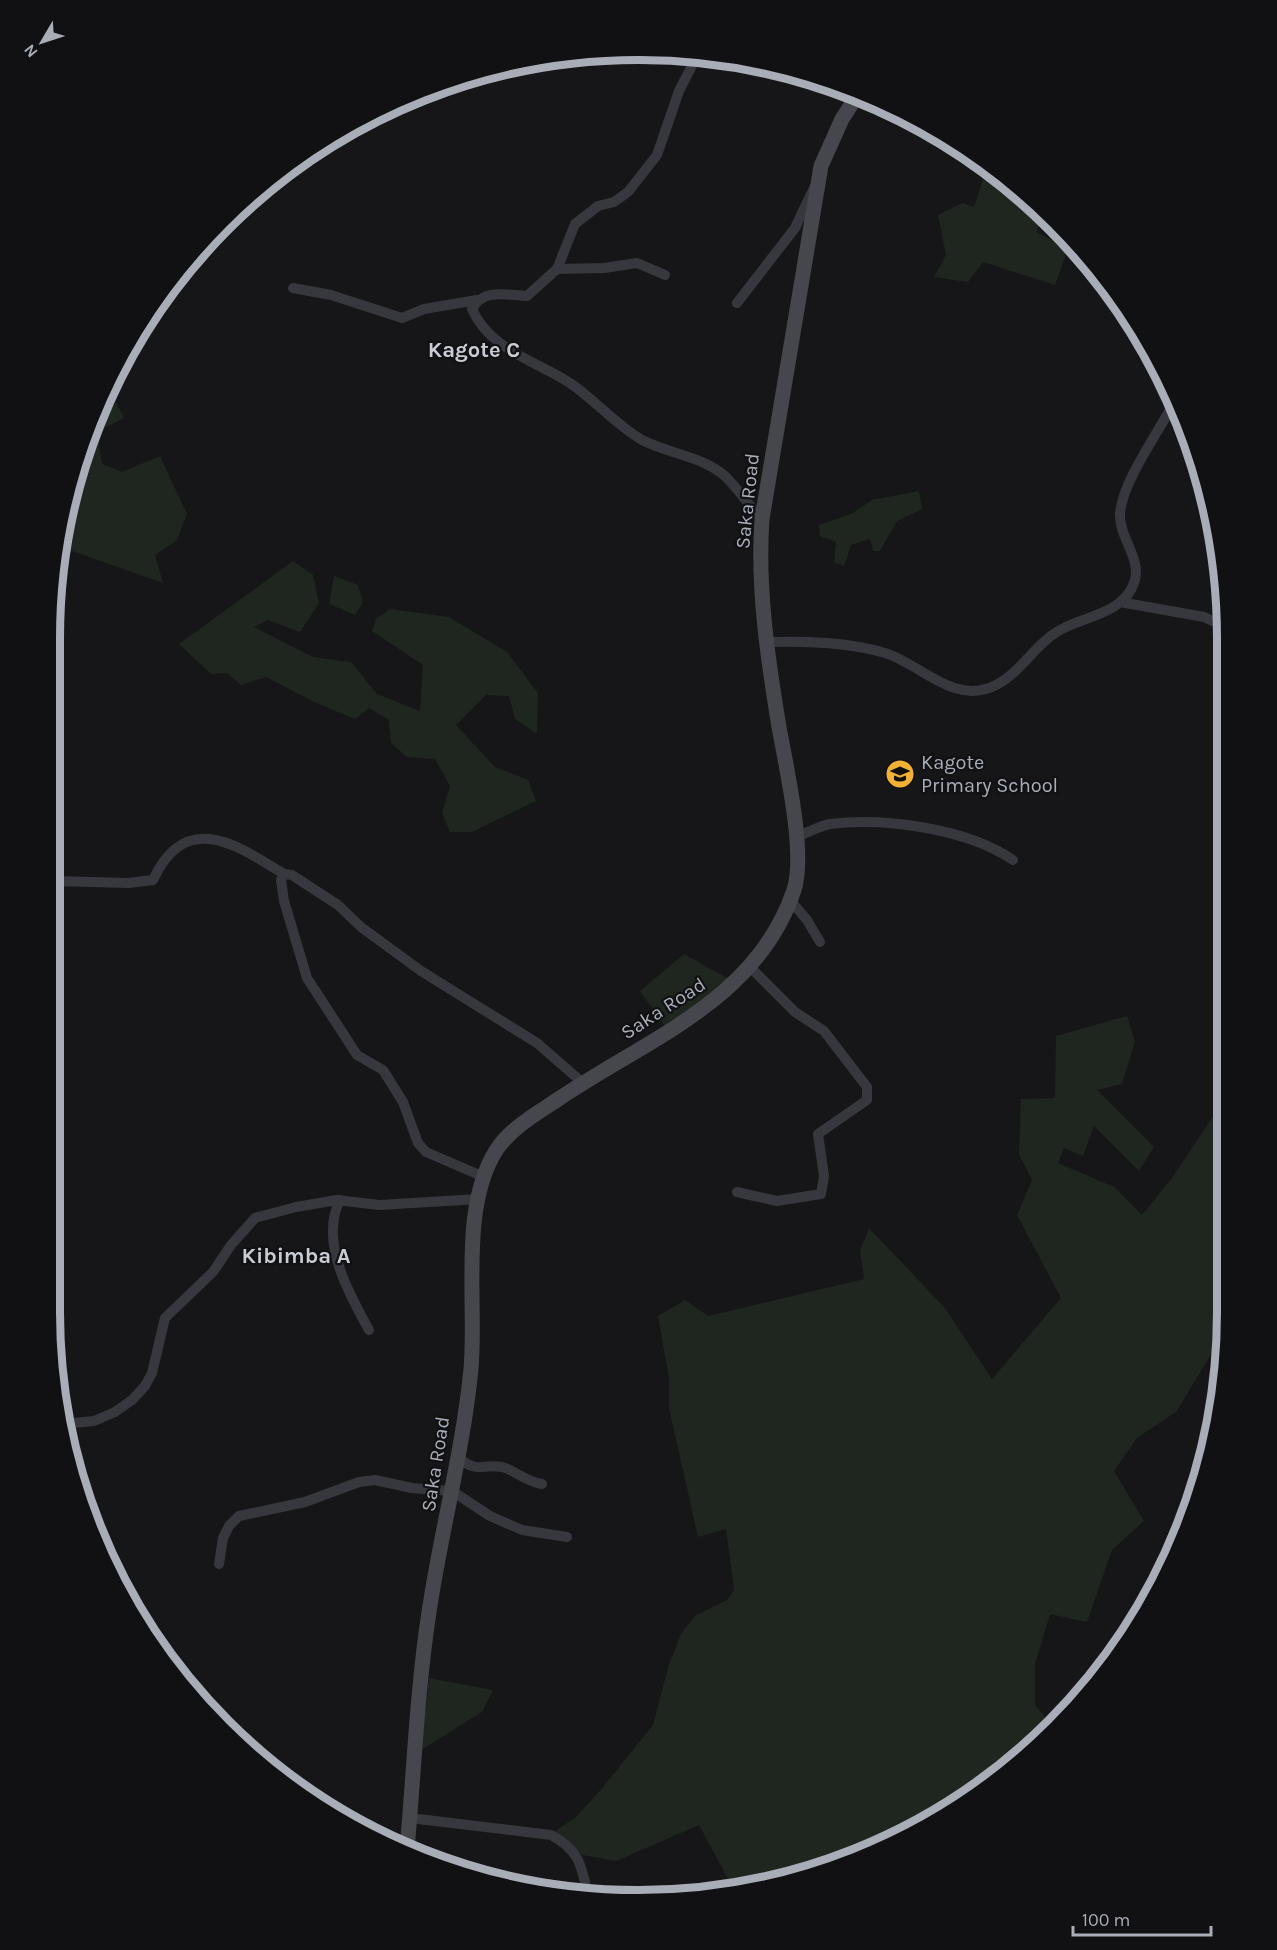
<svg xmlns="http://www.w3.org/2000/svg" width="1277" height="1950" font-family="Karla,sans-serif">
  <rect width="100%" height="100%" fill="#161618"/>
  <g fill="#1e261f">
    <polygon points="971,155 1027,195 1041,211 1037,232 1068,249 1055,285 983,262 968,282 934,277 946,255 938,215 962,203 974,207 984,176 967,168"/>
    <polygon points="110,390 124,418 97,432 102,464 122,472 160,456 187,514 177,540 155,555 163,583 72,551 56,556 94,413 105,392"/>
    <polygon points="919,491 922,509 897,521 880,551 873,551 870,539 851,545 844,566 834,562 836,542 820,536 819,525 851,514 872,500"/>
    <polygon points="293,561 313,575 319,603 300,632 268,620 254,627 313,657 351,662 377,694 420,711 423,665 372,631 376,619 390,609 449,617 507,652 538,693 537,734 515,719 509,696 486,695 456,725 495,767 528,780 536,801 472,832 450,832 442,813 450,786 435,759 407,757 391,743 389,720 369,708 355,719 314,702 266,677 241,685 227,673 211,674 179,644"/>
    <polygon points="334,576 358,585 363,602 355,615 329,604"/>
    <polygon points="684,954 729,979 710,997 665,1026 640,991"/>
    <polygon points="1127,1016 1135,1042 1122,1084 1097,1090 1154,1147 1139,1171 1094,1126 1083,1156 1064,1148 1058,1163 1114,1187 1142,1215 1174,1175 1224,1100 1223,1335 1176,1412 1137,1438 1114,1471 1144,1521 1112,1550 1087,1622 1050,1614 1035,1664 1035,1705 1052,1725 965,1801 864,1856 791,1880 739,1891 727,1877 699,1825 616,1861 582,1855 570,1842 552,1833 575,1818 603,1787 653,1725 669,1664 681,1634 696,1615 727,1600 734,1590 726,1529 698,1537 669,1408 669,1378 658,1316 685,1300 708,1316 864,1279 860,1250 869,1228 945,1308 992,1379 1061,1298 1017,1215 1032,1180 1019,1154 1021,1099 1055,1098 1056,1036"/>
    <polygon points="429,1678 493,1690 482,1712 421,1750"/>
  </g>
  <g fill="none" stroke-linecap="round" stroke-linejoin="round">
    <g stroke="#37383d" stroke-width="10">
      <polyline points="557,269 575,224 598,206 614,202 628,192 657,155 679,91 698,54"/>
      <path d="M665,275L637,263L604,268L557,269L527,296C505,295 484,288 472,309C490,350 536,361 570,383C595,400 616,425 642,440C669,454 703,456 726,477C739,490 749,506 762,519"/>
      <polyline points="293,288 331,295 402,318 424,309 477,300"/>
      <polyline points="737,303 795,228 814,188"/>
      <polyline points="1120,602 1204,617 1226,627"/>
      <path d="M768,642C807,641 848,642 885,653C921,664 953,705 994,686C1022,673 1036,641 1064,628C1088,616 1124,612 1134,583C1143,560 1119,538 1120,514C1122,481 1160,431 1175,400"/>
      <path d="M796,837C807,833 819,826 830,824C885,817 968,829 1013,860"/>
      <path d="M55,881L128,883L153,880C186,809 237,845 284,874"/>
      <polyline points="790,900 807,920 820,942"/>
      <polyline points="484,1177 426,1152 418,1143 403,1102 383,1070 357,1055 307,978 284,901 281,880 284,874 292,875 338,905 361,927 421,971 537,1043 583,1083"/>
      <polyline points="737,1192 777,1201 821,1194 824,1176 818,1134 867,1100 867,1087 824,1031 795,1012 749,966"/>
      <path d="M340,1200C319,1241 349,1294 369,1330"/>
      <polyline points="63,1424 94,1421 115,1412 132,1400 145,1386 152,1373 165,1318 213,1272 231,1245 255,1218 296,1207 337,1200 379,1205 479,1199"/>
      <path d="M457,1457C480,1475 480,1463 502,1467C515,1470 524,1481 542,1484"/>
      <polyline points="219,1564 223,1538 229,1526 239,1516 305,1502 359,1482 375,1480 412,1488 452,1491 490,1516 522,1530 567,1537"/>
      <path d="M410,1818L551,1835C580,1850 582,1867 588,1897"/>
    </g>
    <path stroke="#45474d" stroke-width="15" d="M407,1850C414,1771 417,1691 429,1612C441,1531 463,1451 471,1369C477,1303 459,1207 497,1149C512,1127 539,1112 560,1098C649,1038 757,1000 794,890C806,854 786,766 779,727C768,660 757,587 762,519L821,166L842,119L858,94"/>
  </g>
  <defs>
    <g id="school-disc" transform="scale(1.5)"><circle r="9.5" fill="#f2b134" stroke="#111113"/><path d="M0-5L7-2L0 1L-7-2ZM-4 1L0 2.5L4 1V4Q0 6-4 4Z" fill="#111"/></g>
  </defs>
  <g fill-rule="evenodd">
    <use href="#school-disc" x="900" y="774"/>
  </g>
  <g text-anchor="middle" stroke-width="4.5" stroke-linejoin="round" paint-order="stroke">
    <g font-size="20" fill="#a8adb8" stroke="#111113">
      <text transform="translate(747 501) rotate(-84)" y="7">Saka Road</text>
      <text transform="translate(663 1008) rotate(-33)" y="7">Saka Road</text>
      <text transform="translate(435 1464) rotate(-81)" y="7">Saka Road</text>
    </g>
    <g font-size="20" fill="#a8adb8" stroke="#111113" text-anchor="start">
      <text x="921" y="769">Kagote<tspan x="921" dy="23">Primary School</tspan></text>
    </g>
    <g font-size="22" font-weight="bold" fill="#c9ccd4" stroke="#111113">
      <text x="474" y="357">Kagote C</text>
      <text x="296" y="1263">Kibimba A</text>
    </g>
  </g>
  <path d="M0 0H1277V1950H0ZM638 60H639A578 578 0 0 1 1217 638V1312A578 578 0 0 1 639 1890H638A578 578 0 0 1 60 1312V638A578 578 0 0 1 638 60Z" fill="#111113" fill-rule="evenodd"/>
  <path fill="none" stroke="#a8adb8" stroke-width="8" d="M638 60H639A578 578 0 0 1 1217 638V1312A578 578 0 0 1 639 1890H638A578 578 0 0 1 60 1312V638A578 578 0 0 1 638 60Z"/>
  <g transform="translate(42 42) rotate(231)" stroke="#111113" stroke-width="4.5" paint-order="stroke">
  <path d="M0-4.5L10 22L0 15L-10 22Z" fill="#a8adb8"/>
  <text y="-9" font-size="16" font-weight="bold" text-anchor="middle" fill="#a8adb8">N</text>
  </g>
  <path d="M1073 1926v9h138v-9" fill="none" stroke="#a8adb8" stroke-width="3"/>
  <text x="1082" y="1926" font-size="18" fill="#a8adb8" stroke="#111113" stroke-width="4.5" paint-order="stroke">100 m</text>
</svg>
